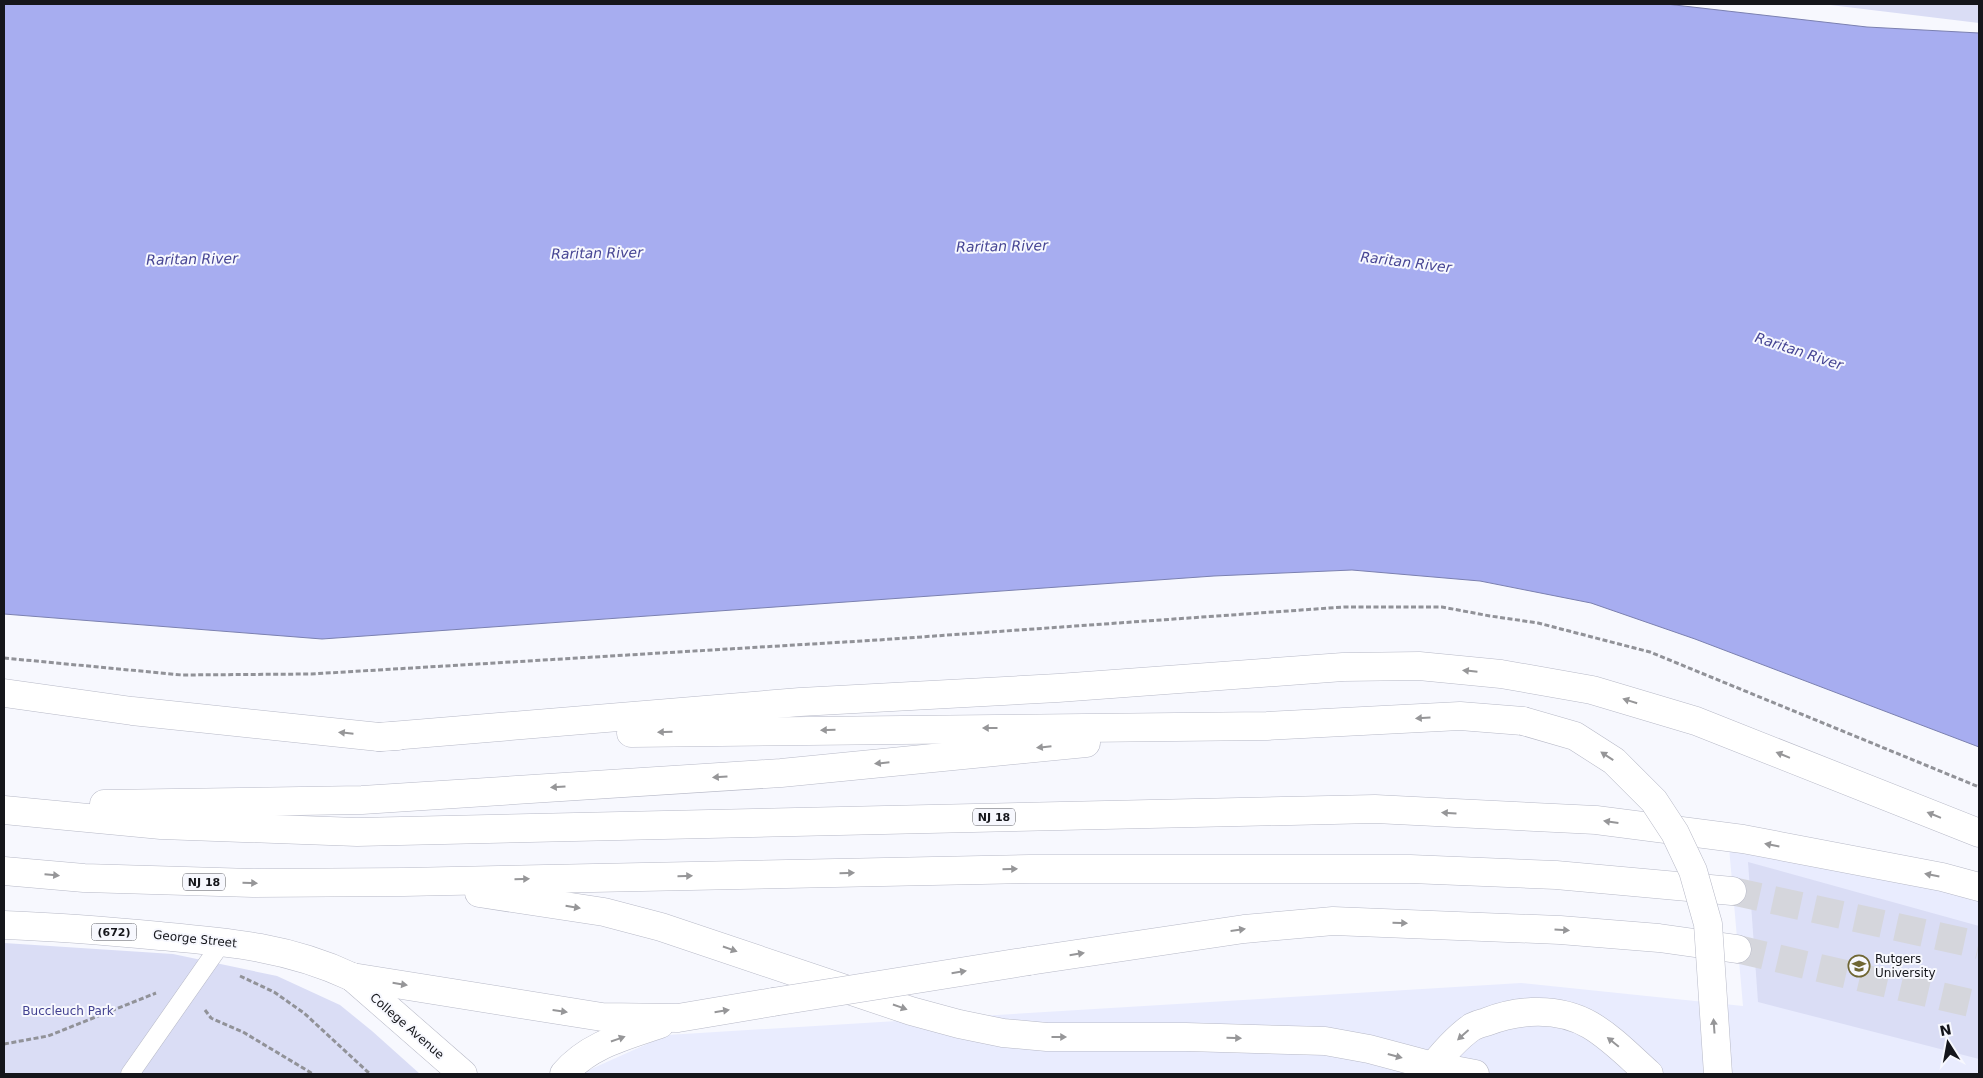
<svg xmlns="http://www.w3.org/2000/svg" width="1983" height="1078" font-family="'DejaVu Sans',sans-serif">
  <rect width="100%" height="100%" fill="#f7f8fe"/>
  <polygon fill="#e9ecfe" points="1728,836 1979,885 1979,1074 580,1074 667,1035 1521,983 1743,1006"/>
  <g fill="#daddf5">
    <polygon points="1822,4 1979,4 1979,23"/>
    <polygon points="1748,862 1979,926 1979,1059 1758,1002"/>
    <polygon points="4,943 173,954 277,976 340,1005 372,1031 420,1074 4,1074"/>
  </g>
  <polygon fill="#a7adf0" stroke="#7b80b0" points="4,4 1666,4 1867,27 1979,33 1979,747 1695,639 1591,603 1480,581 1352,570 1214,576 322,639 4,614"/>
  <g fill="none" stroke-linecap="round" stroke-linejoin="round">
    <g stroke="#d5d6dc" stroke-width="28" stroke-dasharray="28 14" stroke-linecap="butt">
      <polyline points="1732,891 1979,945"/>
      <polyline points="1737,949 1979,1005"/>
    </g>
    <g stroke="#b7b9c7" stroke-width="19">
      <polyline id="lane" points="130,1074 223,941"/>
    </g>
    <g stroke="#b7b9c7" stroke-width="29">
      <g id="street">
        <polyline points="352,977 463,1074"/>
        <path d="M1427,1074C1439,1058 1455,1039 1472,1027C1476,1025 1482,1023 1486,1022C1519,1009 1559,1007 1590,1025C1612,1038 1630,1057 1649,1074"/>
      </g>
    </g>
    <g stroke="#b7b9c7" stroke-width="29">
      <polyline id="secondary" points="1433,1066 1475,1074"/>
    </g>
    <g stroke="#b7b9c7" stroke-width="29">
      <path id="primary" d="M4,925C56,927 108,931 160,936C227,942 289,947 352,977"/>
    </g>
    <g stroke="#b7b9c7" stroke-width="29">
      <g id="highway">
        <polyline points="4,693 132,711 379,737 398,736"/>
        <polyline points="631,733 1267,726 1460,716 1523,721"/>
        <polyline points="379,737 800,702 1058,688 1343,667 1419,666 1501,674 1592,690 1696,721 1979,833"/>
        <polyline points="104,804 362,800 781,773 1086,743"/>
        <polyline points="4,810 161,825 357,832 1375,809 1596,820 1743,839 1942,877 1979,887"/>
        <polyline points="4,871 84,878 253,883 404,882 1030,869 1410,869 1556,875 1732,891"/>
        <polyline points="479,893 604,912 661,927 911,1011 959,1024 1003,1033 1047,1037 1186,1037 1325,1041 1369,1049 1433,1066"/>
        <polyline points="1029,961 1244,929 1333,921 1560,930 1659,938 1737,949"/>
        <polyline points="352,977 602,1017 678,1018 773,1002"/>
        <path d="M564,1074C588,1045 625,1036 660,1024"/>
      </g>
    </g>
    <g stroke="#919298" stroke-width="3" stroke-dasharray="5 2.5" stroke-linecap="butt">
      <polyline points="4,658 182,675 311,674 878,640 1344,607 1442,607 1490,616 1538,623 1650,652 1979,787"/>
      <polyline points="240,976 274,992 304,1013 370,1074"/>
      <polyline points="205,1010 211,1018 243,1032 313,1074"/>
      <polyline points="4,1044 48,1036 156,993"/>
    </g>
    <use href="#lane" stroke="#fff" stroke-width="18"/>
    <use href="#street" stroke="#fff" stroke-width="28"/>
    <use href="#secondary" stroke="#fff" stroke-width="28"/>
    <use href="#primary" stroke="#fff" stroke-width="28"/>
    <use href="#highway" stroke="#fff" stroke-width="28"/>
    <g stroke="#b7b9c7" stroke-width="29" stroke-linecap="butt">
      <g id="highway-bridge">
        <polyline points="1523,721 1575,736 1614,761 1654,801 1675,833 1693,871 1708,924 1718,1074"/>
        <polyline points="773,1002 1029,961"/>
      </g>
    </g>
    <use href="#highway-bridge" stroke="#fff" stroke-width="28"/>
  </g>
  <defs><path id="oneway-solid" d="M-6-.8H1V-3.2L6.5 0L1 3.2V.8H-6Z" transform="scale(1.25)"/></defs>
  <g fill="#969698">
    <use href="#oneway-solid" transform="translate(1470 671) rotate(-174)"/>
    <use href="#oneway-solid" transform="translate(1630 701) rotate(-163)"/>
    <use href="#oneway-solid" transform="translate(1423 718) rotate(177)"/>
    <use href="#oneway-solid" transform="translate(990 728) rotate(180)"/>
    <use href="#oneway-solid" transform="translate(828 730) rotate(179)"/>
    <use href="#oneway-solid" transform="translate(665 732) rotate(179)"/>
    <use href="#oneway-solid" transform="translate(346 733) rotate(-174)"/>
    <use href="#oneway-solid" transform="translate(1044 747) rotate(174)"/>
    <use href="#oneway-solid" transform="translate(1783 755) rotate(-158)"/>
    <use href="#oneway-solid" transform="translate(1607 756) rotate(-147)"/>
    <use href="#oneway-solid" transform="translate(882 763) rotate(174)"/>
    <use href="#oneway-solid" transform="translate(720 777) rotate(176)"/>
    <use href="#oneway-solid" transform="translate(558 787) rotate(176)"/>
    <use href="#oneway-solid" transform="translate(1449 813) rotate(-177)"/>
    <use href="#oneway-solid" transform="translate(1934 815) rotate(-158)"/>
    <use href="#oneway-solid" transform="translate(1611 822) rotate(-172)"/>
    <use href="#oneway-solid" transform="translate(1772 845) rotate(-169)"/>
    <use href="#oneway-solid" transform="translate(1010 869) rotate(-1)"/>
    <use href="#oneway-solid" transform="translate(847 873) rotate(-1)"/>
    <use href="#oneway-solid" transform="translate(52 875) rotate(5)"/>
    <use href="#oneway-solid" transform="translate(1932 875) rotate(-169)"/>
    <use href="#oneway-solid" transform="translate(685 876) rotate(-1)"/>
    <use href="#oneway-solid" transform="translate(522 879) rotate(-1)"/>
    <use href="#oneway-solid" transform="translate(250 883) rotate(1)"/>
    <use href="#oneway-solid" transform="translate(573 907) rotate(9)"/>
    <use href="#oneway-solid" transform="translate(1400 923) rotate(2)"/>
    <use href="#oneway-solid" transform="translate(1238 930) rotate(-8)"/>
    <use href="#oneway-solid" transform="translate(1562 930) rotate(4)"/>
    <use href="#oneway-solid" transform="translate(730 949) rotate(19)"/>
    <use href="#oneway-solid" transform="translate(1077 954) rotate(-9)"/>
    <use href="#oneway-solid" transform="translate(959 972) rotate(-9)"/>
    <use href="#oneway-solid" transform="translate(400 984) rotate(9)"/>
    <use href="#oneway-solid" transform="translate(900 1007) rotate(19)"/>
    <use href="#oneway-solid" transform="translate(560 1011) rotate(8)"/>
    <use href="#oneway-solid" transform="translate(722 1011) rotate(-9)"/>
    <use href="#oneway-solid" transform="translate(1714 1026) rotate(-94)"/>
    <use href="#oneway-solid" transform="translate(1463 1035) rotate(138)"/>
    <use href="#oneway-solid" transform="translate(1059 1037)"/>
    <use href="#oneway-solid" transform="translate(1234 1038) rotate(1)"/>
    <use href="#oneway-solid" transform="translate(618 1039) rotate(-19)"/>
    <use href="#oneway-solid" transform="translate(1613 1042) rotate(-141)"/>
    <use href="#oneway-solid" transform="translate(1395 1056) rotate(15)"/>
  </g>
  <defs>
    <g id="university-ring" transform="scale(1.125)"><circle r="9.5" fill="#f7f8fe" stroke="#6f6633" stroke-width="1.5"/><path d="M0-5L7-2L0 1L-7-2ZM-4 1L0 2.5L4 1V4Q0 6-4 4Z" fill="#6f6633"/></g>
  </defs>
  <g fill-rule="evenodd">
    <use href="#university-ring" x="1859" y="966"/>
  </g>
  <g text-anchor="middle" stroke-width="4" stroke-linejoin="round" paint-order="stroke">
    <g fill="#f7f8fe" stroke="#595a5f" stroke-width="1">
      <rect x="973" y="808.5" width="42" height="17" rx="4"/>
      <rect x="183" y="873.5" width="42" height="17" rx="4"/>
      <rect x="91.5" y="923.5" width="45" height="17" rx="4"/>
    </g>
    <g font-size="11" font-weight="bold" fill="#15161b">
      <text x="994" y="821">NJ 18</text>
      <text x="204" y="886">NJ 18</text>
      <text x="114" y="936">(672)</text>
    </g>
    <g font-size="12" fill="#15161b" stroke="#f7f8fe">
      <text transform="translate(195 939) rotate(6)" y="4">George Street</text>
      <text transform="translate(407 1026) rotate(41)" y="4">College Avenue</text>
    </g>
    <g font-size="12" fill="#15161b" stroke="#f7f8fe" text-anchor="start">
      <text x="1875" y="963">Rutgers<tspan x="1875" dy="14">University</tspan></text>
    </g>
    <g font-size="12" fill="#434291" stroke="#f7f8fe">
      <text x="68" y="1015">Buccleuch Park</text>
    </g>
    <g font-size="14" font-style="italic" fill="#464594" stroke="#f7f8fe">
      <text transform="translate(1002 246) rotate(-1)" y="5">Raritan River</text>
      <text transform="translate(597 253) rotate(-1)" y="5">Raritan River</text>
      <text transform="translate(192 259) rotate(-1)" y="5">Raritan River</text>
      <text transform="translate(1406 262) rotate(7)" y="5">Raritan River</text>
      <text transform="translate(1799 351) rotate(18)" y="5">Raritan River</text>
    </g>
  </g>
  <rect width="1983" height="1078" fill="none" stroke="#15161b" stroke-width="10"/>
  <g transform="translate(1948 1043) rotate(349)" stroke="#f7f8fe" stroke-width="4" paint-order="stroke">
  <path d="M0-4L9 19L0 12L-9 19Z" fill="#15161b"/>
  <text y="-8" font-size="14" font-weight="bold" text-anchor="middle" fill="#15161b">N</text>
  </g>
</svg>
